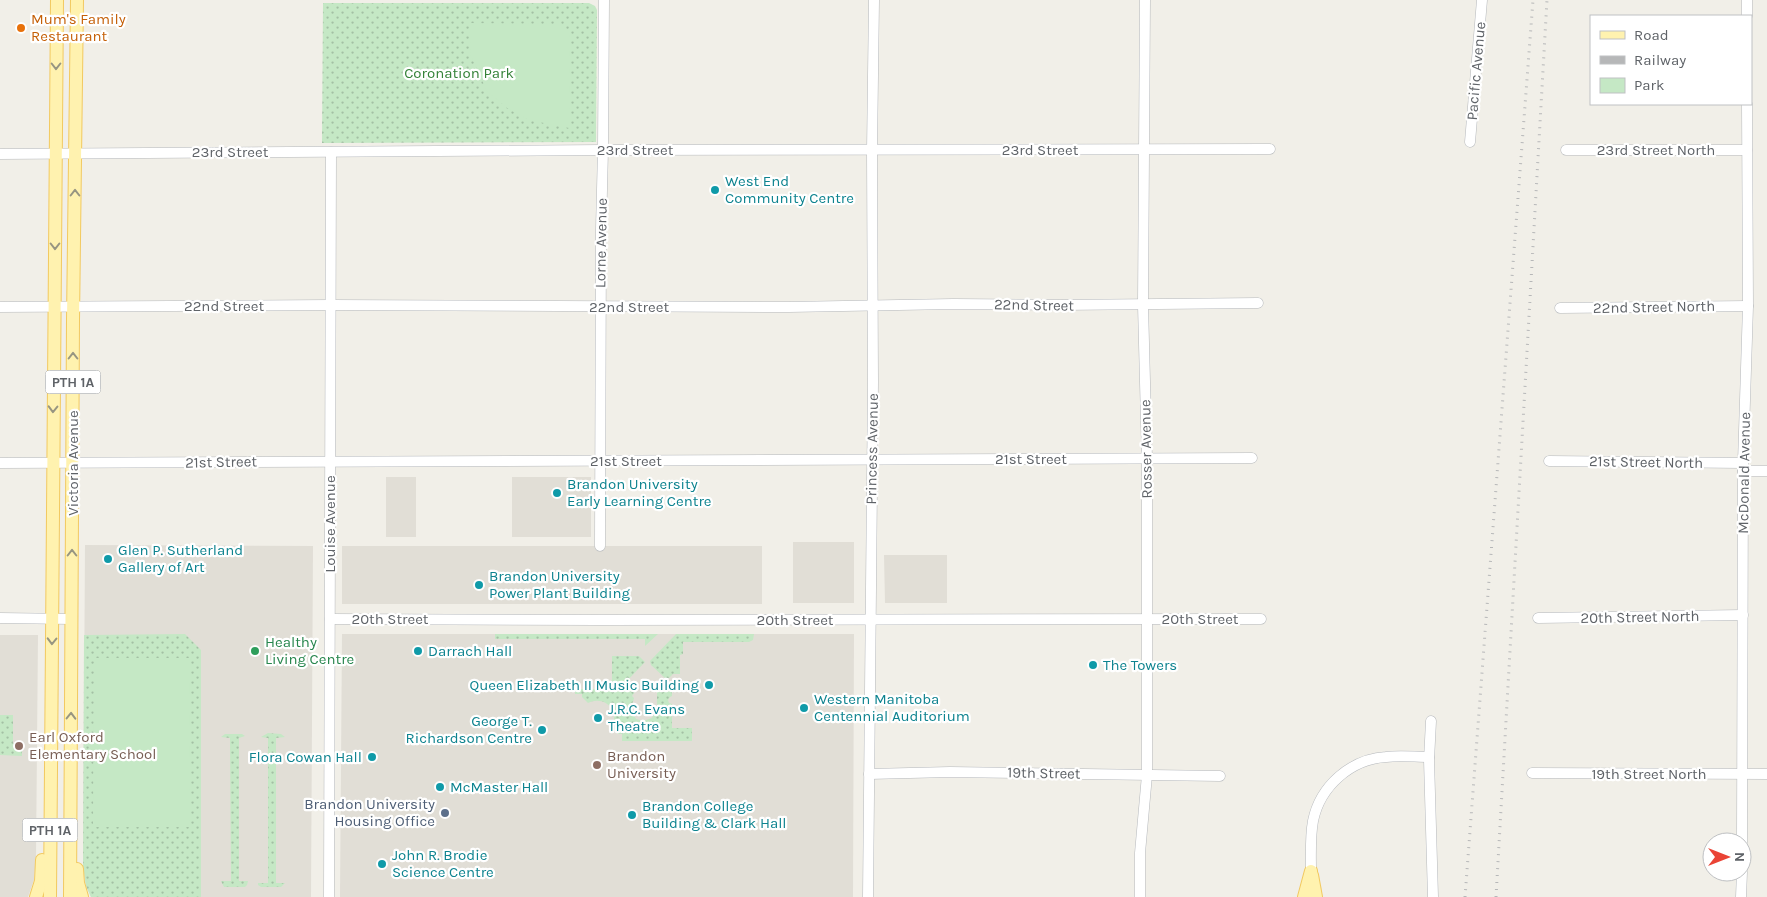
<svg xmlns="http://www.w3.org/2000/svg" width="1767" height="897" font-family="Karla,sans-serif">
  <defs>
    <pattern id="green-dots" width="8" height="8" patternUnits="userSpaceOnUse" patternTransform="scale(1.25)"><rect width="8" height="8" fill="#c5e8c5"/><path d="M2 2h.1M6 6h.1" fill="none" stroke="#a3c0a4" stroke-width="1.8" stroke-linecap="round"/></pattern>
  </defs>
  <rect width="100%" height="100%" fill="#f1efe8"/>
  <g fill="#e1ded6">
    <rect x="386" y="477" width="30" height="60"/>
    <rect x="512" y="477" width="79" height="60"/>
    <rect x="793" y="542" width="61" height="61"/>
    <polygon points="85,545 313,546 311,897 91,897 86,886 83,866"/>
    <rect x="342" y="546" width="420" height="58"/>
    <polygon points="884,555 947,555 947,603 885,603"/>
    <polygon points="342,634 854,634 853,897 340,897"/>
    <polygon points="0,635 38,635 36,857 34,880 28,897 0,897"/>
  </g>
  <g fill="url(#green-dots)">
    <polygon points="323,3 589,3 595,6 597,10 596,142 322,143"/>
    <polygon points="185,634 201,650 201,897 91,897 86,886 83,866 84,635"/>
    <polygon points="495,634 658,634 645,646 645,639 495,639"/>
    <polygon points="676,634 754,634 753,640 749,642 683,642 683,654 680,655 680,674 673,674 669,678 665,678 651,665 650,661"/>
    <path d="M612,656H639L645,662L625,683V688H630L635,692L632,696L634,698L631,709L636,719L643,721L652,718L657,709V692L661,691V687H672V696L670,697L668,700L669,703L672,704V728H692V741H622V734H618L612,727C620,711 605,695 588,703L582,697V694H575V689H612Z"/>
    <polygon points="0,715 13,715 13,743 22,743 22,756 0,755"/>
    <polygon points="268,733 281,734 285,737 276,738 276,883 285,883 281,887 261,887 258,885 258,883 268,883 268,738 261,737"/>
    <polygon points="225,734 242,734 245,736 239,738 239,881 248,881 247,885 245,887 224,887 221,881 231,881 230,738 221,737"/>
  </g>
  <g fill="#c5e8c5">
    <polygon points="469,23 560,24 570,37 569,128 529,120 507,108 487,91 471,56"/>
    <polygon points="94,658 190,658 189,827 93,827"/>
  </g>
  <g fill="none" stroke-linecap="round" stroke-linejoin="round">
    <g stroke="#b5b8bc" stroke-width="11">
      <g id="minor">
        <polyline points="1747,0 1747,16"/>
        <polyline points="1470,142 1482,0"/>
        <polyline points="1566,150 1747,150"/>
        <polyline points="0,154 603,150 1270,149"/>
        <polyline points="0,307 331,305 789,307 953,304 1060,305 1258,303"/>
        <polyline points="1560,308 1748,306"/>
        <polyline points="1549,461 1743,463"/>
        <polyline points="0,463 1252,458"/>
        <polyline points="1743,471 1767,471"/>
        <polyline points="600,546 601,229 603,150 604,0"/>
        <polyline points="0,618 72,619"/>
        <polyline points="1538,618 1743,615"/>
        <polyline points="330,619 601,620 1261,619"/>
        <polyline points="1431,721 1429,760 1433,897"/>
        <polyline points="1532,773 1767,774"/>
        <polyline points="869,774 950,772 1220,776"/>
        <polyline points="1742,842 1743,463 1748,306 1747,104"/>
        <path d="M1311,871C1311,854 1310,837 1313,821C1320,786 1351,759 1386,757C1400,755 1415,757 1429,757"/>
        <polyline points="329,897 331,152"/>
        <polyline points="868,897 873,382 872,151 874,0"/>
        <polyline points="1140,897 1140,853 1147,775 1147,459 1143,305 1145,0"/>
        <polyline points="1741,897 1742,872"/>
      </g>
    </g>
    <g stroke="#f2c960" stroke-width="14">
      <g id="major">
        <polyline points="77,869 78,883 82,897"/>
        <polyline points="1312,875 1316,897"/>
        <polyline points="36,897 41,881 42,860"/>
        <polyline points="50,897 57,0"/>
        <polyline points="70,897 73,320 77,0"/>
        <polyline points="1304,897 1311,871"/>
      </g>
    </g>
    <use href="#minor" stroke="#fff" stroke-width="10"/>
    <use href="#major" stroke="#fff2af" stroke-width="12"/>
    <g stroke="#b6b7b8" stroke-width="3" stroke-dasharray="1 6" stroke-linecap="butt">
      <polyline points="1465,897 1533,0"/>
      <polyline points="1496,897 1547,0"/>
    </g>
  </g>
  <defs><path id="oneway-chevron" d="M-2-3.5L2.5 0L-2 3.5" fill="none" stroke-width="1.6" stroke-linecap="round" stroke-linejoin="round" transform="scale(1.25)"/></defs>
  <g stroke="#979581">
    <use href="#oneway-chevron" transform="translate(56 66) rotate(90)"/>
    <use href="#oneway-chevron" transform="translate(75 193) rotate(-90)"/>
    <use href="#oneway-chevron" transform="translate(55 246) rotate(90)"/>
    <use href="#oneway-chevron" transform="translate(73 356) rotate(-90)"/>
    <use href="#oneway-chevron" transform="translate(53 409) rotate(91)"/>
    <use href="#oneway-chevron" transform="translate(72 553) rotate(-90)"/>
    <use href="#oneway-chevron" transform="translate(52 641) rotate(91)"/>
    <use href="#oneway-chevron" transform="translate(71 716) rotate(-89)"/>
  </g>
  <circle fill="#e8710a" stroke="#fff" stroke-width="2" cx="21" cy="28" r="5"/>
  <g fill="#0f9aa8" stroke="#fff" stroke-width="2">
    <circle cx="715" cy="190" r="5"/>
    <circle cx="557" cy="493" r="5"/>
    <circle cx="108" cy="559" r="5"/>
    <circle cx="479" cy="585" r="5"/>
    <circle cx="418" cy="651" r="5"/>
    <circle cx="1093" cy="665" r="5"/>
    <circle cx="709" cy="685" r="5"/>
    <circle cx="804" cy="708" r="5"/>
    <circle cx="598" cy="718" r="5"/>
    <circle cx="542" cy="730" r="5"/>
    <circle cx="372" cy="757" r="5"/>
    <circle cx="440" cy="787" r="5"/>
    <circle cx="632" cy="815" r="5"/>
    <circle cx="382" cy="864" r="5"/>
  </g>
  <circle fill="#2e9e5b" stroke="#fff" stroke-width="2" cx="255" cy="651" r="5"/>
  <g fill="#8d6e63" stroke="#fff" stroke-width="2">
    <circle cx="19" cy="746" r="5"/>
    <circle cx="597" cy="765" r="5"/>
  </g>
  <circle fill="#5c6f8a" stroke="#fff" stroke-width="2" cx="445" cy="813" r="5"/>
  <g text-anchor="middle" stroke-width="4.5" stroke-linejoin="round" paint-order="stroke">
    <g fill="#fff" stroke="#8f9295" stroke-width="1">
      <rect x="45.5" y="370.5" width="55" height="23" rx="4"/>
      <rect x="22.5" y="818.5" width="55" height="23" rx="4"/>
    </g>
    <g font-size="14" font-weight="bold" fill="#5f6368">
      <text x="73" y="387">PTH 1A</text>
      <text x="50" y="835">PTH 1A</text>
    </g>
    <g font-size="15" fill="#c56008" stroke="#fff" text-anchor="start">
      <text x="31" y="24">Mum's Family<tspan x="31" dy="17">Restaurant</tspan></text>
    </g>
    <g font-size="15" fill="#5f6368" stroke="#fff">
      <text transform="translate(1476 71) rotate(-85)" y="5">Pacific Avenue</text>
      <text x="635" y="155">23rd Street</text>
      <text x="1040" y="155">23rd Street</text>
      <text x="1656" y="155">23rd Street North</text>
      <text x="230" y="157">23rd Street</text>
      <text transform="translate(601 243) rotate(-89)" y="5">Lorne Avenue</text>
      <text transform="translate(1034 305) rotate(1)" y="5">22nd Street</text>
      <text x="224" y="311">22nd Street</text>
      <text x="629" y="312">22nd Street</text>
      <text transform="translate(1654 307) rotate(-1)" y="5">22nd Street North</text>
      <text transform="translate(872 449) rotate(-89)" y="5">Princess Avenue</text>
      <text transform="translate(1146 449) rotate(-91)" y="5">Rosser Avenue</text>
      <text x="1031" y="464">21st Street</text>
      <text x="626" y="466">21st Street</text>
      <text transform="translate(221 462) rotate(-1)" y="5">21st Street</text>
      <text transform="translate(1646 462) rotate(1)" y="5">21st Street North</text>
      <text transform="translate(73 463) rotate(-90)" y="5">Victoria Avenue</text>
      <text transform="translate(1744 473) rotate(-89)" y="5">McDonald Avenue</text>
      <text transform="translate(330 524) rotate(-90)" y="5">Louise Avenue</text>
      <text transform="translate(1640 617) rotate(-1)" y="5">20th Street North</text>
      <text x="390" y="624">20th Street</text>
      <text x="1200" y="624">20th Street</text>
      <text x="795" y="625">20th Street</text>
      <text transform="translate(1044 773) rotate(1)" y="5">19th Street</text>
      <text x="1649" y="779">19th Street North</text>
    </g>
    <g font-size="15" fill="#348238" stroke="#fff">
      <text x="459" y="78">Coronation Park</text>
    </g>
    <g font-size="15" fill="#0d838f" stroke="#fff" text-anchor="start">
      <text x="725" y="186">West End<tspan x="725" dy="17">Community Centre</tspan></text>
      <text x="567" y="489">Brandon University<tspan x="567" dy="17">Early Learning Centre</tspan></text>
      <text x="118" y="555">Glen P. Sutherland<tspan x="118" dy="17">Gallery of Art</tspan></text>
      <text x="489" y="581">Brandon University<tspan x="489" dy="17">Power Plant Building</tspan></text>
      <text x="428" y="656">Darrach Hall</text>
      <text x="1103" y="670">The Towers</text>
      <text x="699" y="690" text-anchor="end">Queen Elizabeth II Music Building</text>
      <text x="814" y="704">Western Manitoba<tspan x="814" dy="17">Centennial Auditorium</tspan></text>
      <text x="608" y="714">J.R.C. Evans<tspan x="608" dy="17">Theatre</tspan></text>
      <text x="532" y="726" text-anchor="end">George T.<tspan x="532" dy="17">Richardson Centre</tspan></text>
      <text x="362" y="762" text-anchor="end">Flora Cowan Hall</text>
      <text x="450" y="792">McMaster Hall</text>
      <text x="642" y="811">Brandon College<tspan x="642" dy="17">Building &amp; Clark Hall</tspan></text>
      <text x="392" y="860">John R. Brodie<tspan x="392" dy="17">Science Centre</tspan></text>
    </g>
    <g font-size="15" fill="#27864d" stroke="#fff" text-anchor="start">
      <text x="265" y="647">Healthy<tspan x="265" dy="17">Living Centre</tspan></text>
    </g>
    <g font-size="15" fill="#785e54" stroke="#fff" text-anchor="start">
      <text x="29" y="742">Earl Oxford<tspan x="29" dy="17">Elementary School</tspan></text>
      <text x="607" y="761">Brandon<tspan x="607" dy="17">University</tspan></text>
    </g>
    <g font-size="15" fill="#4e5e75" stroke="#fff" text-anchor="end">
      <text x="435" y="809">Brandon University<tspan x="435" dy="17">Housing Office</tspan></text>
    </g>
  </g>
  <rect x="1590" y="15" width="162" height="90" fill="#ffffff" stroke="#bfc1c3"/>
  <rect x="1600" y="31" width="25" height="8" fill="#fff2af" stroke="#bfc1c3"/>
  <text x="1634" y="40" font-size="15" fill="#5f6368">Road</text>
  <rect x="1600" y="56" width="25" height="8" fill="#b6b7b8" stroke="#bfc1c3"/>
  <text x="1634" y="65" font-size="15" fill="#5f6368">Railway</text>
  <rect x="1600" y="78" width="25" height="15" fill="#c5e8c5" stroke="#bfc1c3"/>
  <text x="1634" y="90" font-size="15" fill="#5f6368">Park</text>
  <g transform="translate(1727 857) rotate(90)"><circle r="24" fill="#ffffff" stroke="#bfc1c3"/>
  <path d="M0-4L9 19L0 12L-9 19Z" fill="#ea4335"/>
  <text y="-8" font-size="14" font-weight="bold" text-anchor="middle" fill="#5f6368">N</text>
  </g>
</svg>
